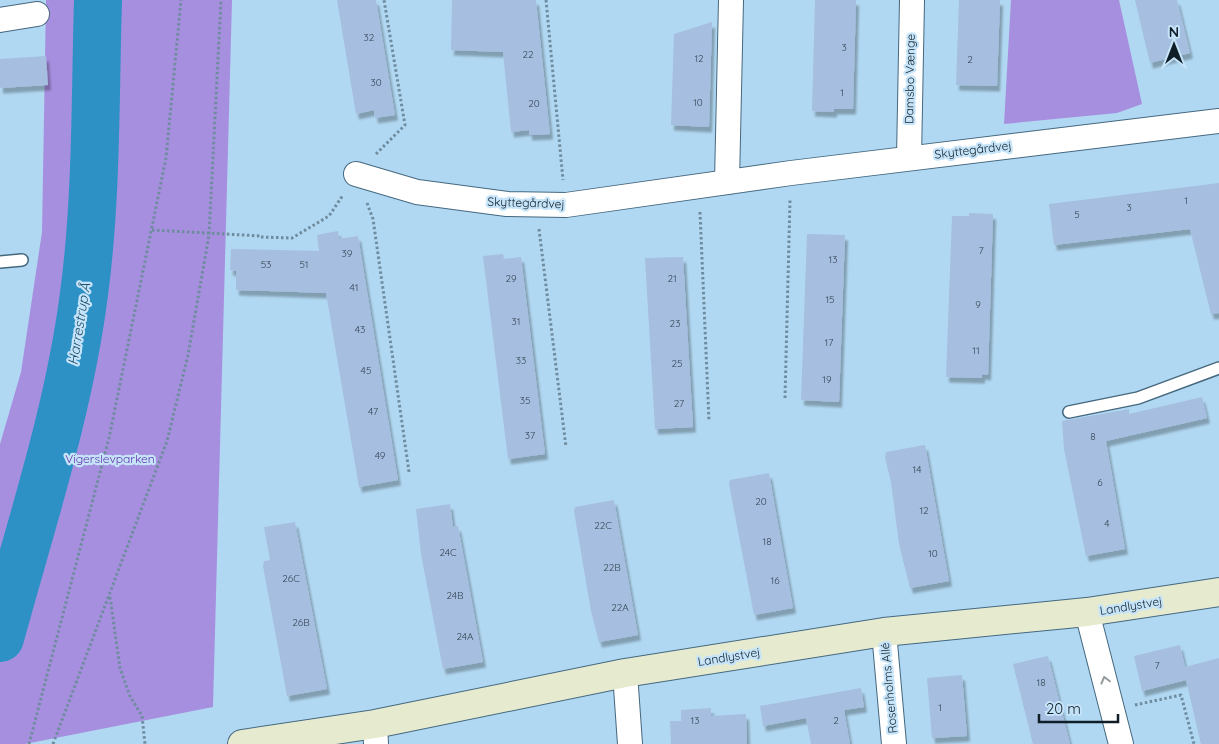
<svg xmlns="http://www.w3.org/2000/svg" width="1219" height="744" font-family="Quicksand,sans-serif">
  <defs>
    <filter id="shadow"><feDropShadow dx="3" dy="5.5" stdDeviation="1" flood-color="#0004"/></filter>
  </defs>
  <rect width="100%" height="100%" fill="#b1d8f2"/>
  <g fill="#a78fdf">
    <polygon points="46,0 232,0 213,707 25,744 0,744 0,444 21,372 42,232"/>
    <polygon points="1011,0 1119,0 1142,104 1117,113 1004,124"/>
  </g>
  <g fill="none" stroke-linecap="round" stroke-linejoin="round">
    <path stroke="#2d91c6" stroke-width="48" d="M0,638C31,524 69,411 84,294C97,197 95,97 98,0"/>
  </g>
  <g fill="#a6bedf" filter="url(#shadow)">
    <polygon points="337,0 376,0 395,115 375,118 374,110 356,114"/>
    <polygon points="452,0 536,0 550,134 529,135 529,130 511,132 503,52 451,50"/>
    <polygon points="815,0 856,0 853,109 834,109 834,112 812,111"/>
    <polygon points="959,0 1000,0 997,86 956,85"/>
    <polygon points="1135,0 1177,0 1190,53 1150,63"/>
    <polygon points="712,22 709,127 671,125 674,34"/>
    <polygon points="46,56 48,85 0,88 0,59"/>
    <polygon points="1219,183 1219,313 1211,314 1190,229 1054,245 1049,204"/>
    <polygon points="969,213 993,214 988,375 982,374 982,378 946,377 952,216 969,216"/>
    <polygon points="338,231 339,239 358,236 398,480 359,487 326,293 236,290 236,271 230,270 231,249 319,251 317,235"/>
    <polygon points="807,234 845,235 839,402 801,400"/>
    <polygon points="503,254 504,259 521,257 545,454 508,459 483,256"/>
    <polygon points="683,257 693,427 655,429 645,258"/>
    <polygon points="1202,397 1207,418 1106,441 1125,549 1086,556 1064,449 1062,421 1129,409 1129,414"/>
    <polygon points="925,445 949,581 910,588 899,544 891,482 885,457 886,452"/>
    <polygon points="769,473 793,608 754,615 729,484 730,480"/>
    <polygon points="614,500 638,635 599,642 591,611 574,511 575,507"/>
    <polygon points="450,504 453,527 458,526 483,662 443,669 421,554 416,509"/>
    <polygon points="295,522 327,689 287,696 263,566 264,561 270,560 264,527"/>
    <polygon points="1180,645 1185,667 1219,658 1219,744 1201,744 1186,680 1142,691 1134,656"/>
    <polygon points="1048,656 1070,744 1033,744 1013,664"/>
    <polygon points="962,675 967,736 932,738 927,678"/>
    <polygon points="861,688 864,707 844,710 850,744 811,744 806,718 763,726 760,706"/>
    <polygon points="711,708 711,716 746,714 747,744 671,744 670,721 681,721 681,710"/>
  </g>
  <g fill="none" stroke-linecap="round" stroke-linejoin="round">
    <g stroke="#45687f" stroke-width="14">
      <g id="lane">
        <polyline points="0,262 22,260"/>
        <polyline points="1069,412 1138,398 1219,368"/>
      </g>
    </g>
    <g stroke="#45687f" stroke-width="26">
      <g id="street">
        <polyline points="0,20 37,14"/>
        <polyline points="909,158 912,0"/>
        <polyline points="356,174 417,192 507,204 566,205 791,173 1219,121"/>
        <polyline points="727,182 731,0"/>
        <polyline points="1087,612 1121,744"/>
        <polyline points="884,632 894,744"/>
        <polyline points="625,673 630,744"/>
        <polyline points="375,724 376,744"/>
      </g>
    </g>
    <g stroke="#45687f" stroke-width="30">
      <polyline id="secondary" points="242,744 375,724 625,673 884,632 1087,612 1219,592"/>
    </g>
    <g stroke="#6f8c9f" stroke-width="3" stroke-dasharray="2.5 2.5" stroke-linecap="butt">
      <polyline points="546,0 563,180"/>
      <polyline points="376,154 405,125 384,0"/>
      <polyline points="367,203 373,219 409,472"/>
      <polyline points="700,212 709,421"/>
      <polyline points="539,229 566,447"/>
      <polyline points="152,230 261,236"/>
      <polyline points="261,237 292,238 329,216 343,195"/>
      <polyline points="785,398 790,199"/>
      <polyline points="110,597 120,668 130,696 142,716 145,744"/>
      <polyline points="1135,705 1181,695 1194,744"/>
      <polyline points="29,744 109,438 166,158 181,0"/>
      <polyline points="53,744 167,441 188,355 209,235 221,0"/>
    </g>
    <use href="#lane" stroke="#fff" stroke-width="11"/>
    <use href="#street" stroke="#fff" stroke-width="24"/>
    <use href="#secondary" stroke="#e6ebd0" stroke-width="28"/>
  </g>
  <defs><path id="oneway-chevron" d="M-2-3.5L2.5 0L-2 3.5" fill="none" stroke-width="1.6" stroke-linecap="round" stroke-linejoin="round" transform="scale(1.25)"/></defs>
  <use stroke="#939a9e" href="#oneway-chevron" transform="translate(1105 680) rotate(-105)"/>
  <g text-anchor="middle" stroke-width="4.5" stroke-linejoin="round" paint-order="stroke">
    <g font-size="10" fill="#364656">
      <text x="369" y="41">32</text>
      <text x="844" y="51">3</text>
      <text x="528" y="58">22</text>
      <text x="699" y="62">12</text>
      <text x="970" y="63">2</text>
      <text x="376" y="86">30</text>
      <text x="842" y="96">1</text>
      <text x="698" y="106">10</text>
      <text x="534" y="107">20</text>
      <text x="1186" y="204">1</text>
      <text x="1129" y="211">3</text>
      <text x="1077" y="218">5</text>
      <text x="981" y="254">7</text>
      <text x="347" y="257">39</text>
      <text x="833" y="263">13</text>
      <text x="266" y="268">53</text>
      <text x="304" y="268">51</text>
      <text x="511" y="282">29</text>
      <text x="672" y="282">21</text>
      <text x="354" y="291">41</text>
      <text x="830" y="303">15</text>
      <text x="978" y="308">9</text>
      <text x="516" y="325">31</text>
      <text x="675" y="327">23</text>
      <text x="360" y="333">43</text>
      <text x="829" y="346">17</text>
      <text x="976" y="354">11</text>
      <text x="521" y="364">33</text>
      <text x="677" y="367">25</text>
      <text x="366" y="374">45</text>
      <text x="827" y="383">19</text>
      <text x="525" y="404">35</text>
      <text x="679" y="407">27</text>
      <text x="373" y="415">47</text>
      <text x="530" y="439">37</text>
      <text x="1093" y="440">8</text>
      <text x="380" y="459">49</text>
      <text x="917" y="473">14</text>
      <text x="1100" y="486">6</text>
      <text x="761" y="505">20</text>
      <text x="924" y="514">12</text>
      <text x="1107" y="527">4</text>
      <text x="603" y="529">22C</text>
      <text x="767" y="545">18</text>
      <text x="448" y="556">24C</text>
      <text x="933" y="557">10</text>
      <text x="612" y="571">22B</text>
      <text x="291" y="582">26C</text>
      <text x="775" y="584">16</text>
      <text x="455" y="599">24B</text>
      <text x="620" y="611">22A</text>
      <text x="301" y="626">26B</text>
      <text x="465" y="640">24A</text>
      <text x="1157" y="669">7</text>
      <text x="1041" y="686">18</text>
      <text x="940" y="711">1</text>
      <text x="695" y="724">13</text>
      <text x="836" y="724">2</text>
    </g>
    <g font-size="12" fill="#101e28" stroke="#c5e4f9">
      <text transform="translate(910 79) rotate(-89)" y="4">Damsbo Vænge</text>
      <text transform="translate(973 150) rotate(-7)" y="4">Skyttegårdvej</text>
      <text transform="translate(526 203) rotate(2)" y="4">Skyttegårdvej</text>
      <text transform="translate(1131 606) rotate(-9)" y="4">Landlystvej</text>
      <text transform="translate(729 657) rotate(-9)" y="4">Landlystvej</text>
      <text transform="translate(889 688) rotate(-95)" y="4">Rosenholms Allé</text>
    </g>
    <g font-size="12" fill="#6333a9" stroke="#c5e4f9">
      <text x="110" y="463">Vigerslevparken</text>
    </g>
    <g font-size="14" font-style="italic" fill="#1f516e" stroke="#c5e4f9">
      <text transform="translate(79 324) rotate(-81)" y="5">Harrestrup Å</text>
    </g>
  </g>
  <g transform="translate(1174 45)" stroke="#c5e4f9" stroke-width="4" paint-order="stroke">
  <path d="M0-4L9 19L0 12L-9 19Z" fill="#101e28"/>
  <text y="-8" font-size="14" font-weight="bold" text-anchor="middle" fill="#101e28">N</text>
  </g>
  <path d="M1039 714v8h79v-8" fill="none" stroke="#101e28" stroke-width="2.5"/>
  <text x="1046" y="714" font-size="15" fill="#101e28" stroke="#c5e4f9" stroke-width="4" paint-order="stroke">20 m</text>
</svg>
